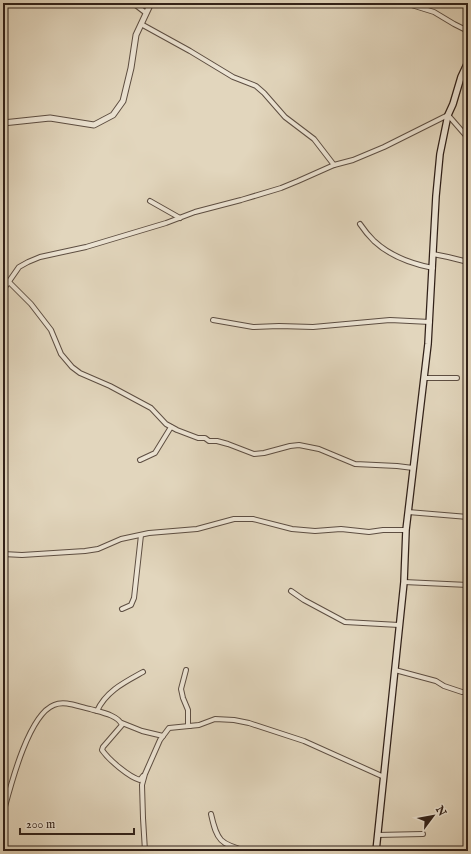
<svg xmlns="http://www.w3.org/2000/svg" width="471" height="854" font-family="'IM FELL English',serif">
  <rect width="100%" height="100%" fill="#e2d6bd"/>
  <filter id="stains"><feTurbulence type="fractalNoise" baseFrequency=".005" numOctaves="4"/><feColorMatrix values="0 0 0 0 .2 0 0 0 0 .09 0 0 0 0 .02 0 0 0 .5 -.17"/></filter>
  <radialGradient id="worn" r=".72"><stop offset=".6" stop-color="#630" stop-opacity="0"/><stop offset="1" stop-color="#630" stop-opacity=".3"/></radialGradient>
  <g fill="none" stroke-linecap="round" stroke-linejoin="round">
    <g stroke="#5d4e42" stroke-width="6">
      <g id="minor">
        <polyline points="133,3 146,13"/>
        <polyline points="405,3 434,12 454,24 468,31"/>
        <polyline points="141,24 190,51 233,77 256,86 264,93 285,117 314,139 334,165"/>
        <polyline points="461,77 468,81"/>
        <polyline points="150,201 180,218"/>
        <path d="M360,224C364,230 369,236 374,241C389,255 412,264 433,268"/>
        <polyline points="433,254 448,257 468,262"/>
        <polyline points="9,282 31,304 51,330 61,354 72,367 80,373 110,386 151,408 166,424 177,430 198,438 205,438 209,441 217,441 228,444 254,454 264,453 290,446 299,445 319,449 355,464 397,466 413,468"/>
        <polyline points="3,290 19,267 28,262 40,257 86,247 166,223 195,212 241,200 281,188 298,181 334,165 353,160 384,147 448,115 468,138"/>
        <polyline points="213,320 253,327 279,326 313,327 390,320 430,322"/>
        <polyline points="424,378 457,378"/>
        <polyline points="140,460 155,453 171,427"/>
        <polyline points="408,512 468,517"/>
        <polyline points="3,554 22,555 85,551 98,549 121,539 149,533 197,529 234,519 253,519 292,529 315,531 341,529 369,532 383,530 406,530"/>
        <polyline points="404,582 468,585"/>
        <polyline points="291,591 304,600 345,622 399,625"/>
        <polyline points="122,609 131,605 134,598 141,535"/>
        <polyline points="186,670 181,689 183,698 188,710 188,726 190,726"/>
        <polyline points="395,670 436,681 444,686 462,692"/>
        <path d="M97,711C106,691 125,682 143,672"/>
        <polyline points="122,723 142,731 163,736"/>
        <path d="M3,814C10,788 28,715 54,705C65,700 79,707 90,709C100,712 118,715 122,725L103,747L102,750C109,760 129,777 140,780L143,776"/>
        <path d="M211,814C217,841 220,844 247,851"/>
        <polyline points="377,835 423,834"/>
        <polyline points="145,851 143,818 142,785 145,774 160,740 169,728 199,725 215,719 234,720 249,723 304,741 384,777"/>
      </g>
    </g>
    <g stroke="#5d4e42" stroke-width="7">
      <polyline id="tertiary" points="3,123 50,118 94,125 113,115 123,101 131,68 136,35 151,3"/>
    </g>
    <g stroke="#312119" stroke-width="8">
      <polyline id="secondary" points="376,851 404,582 406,530 428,344 436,196 440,154 448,115 453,104 461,77 468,62"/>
    </g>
    <use href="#minor" stroke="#ece4d4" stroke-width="4"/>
    <use href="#tertiary" stroke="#ece4d4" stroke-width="5"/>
    <use href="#secondary" stroke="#ece4d4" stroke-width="5.5"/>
  </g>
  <rect width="471" height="854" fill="none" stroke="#e2d6bd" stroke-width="16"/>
  <rect x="4" y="4" width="463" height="846" fill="none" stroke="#312119" stroke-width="2"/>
  <rect x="8" y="8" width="455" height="838" fill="none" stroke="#312119"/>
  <g transform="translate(433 816) rotate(58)" stroke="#ece4d4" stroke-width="3" paint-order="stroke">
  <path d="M0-3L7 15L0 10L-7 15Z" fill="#312119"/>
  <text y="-6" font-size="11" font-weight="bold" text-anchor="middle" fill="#312119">N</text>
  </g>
  <path d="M20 828v6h114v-6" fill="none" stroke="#312119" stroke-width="2"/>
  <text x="26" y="828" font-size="12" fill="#312119" stroke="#ece4d4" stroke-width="3" paint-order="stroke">200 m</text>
  <rect width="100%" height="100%" filter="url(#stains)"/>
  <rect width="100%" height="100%" fill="url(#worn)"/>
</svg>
